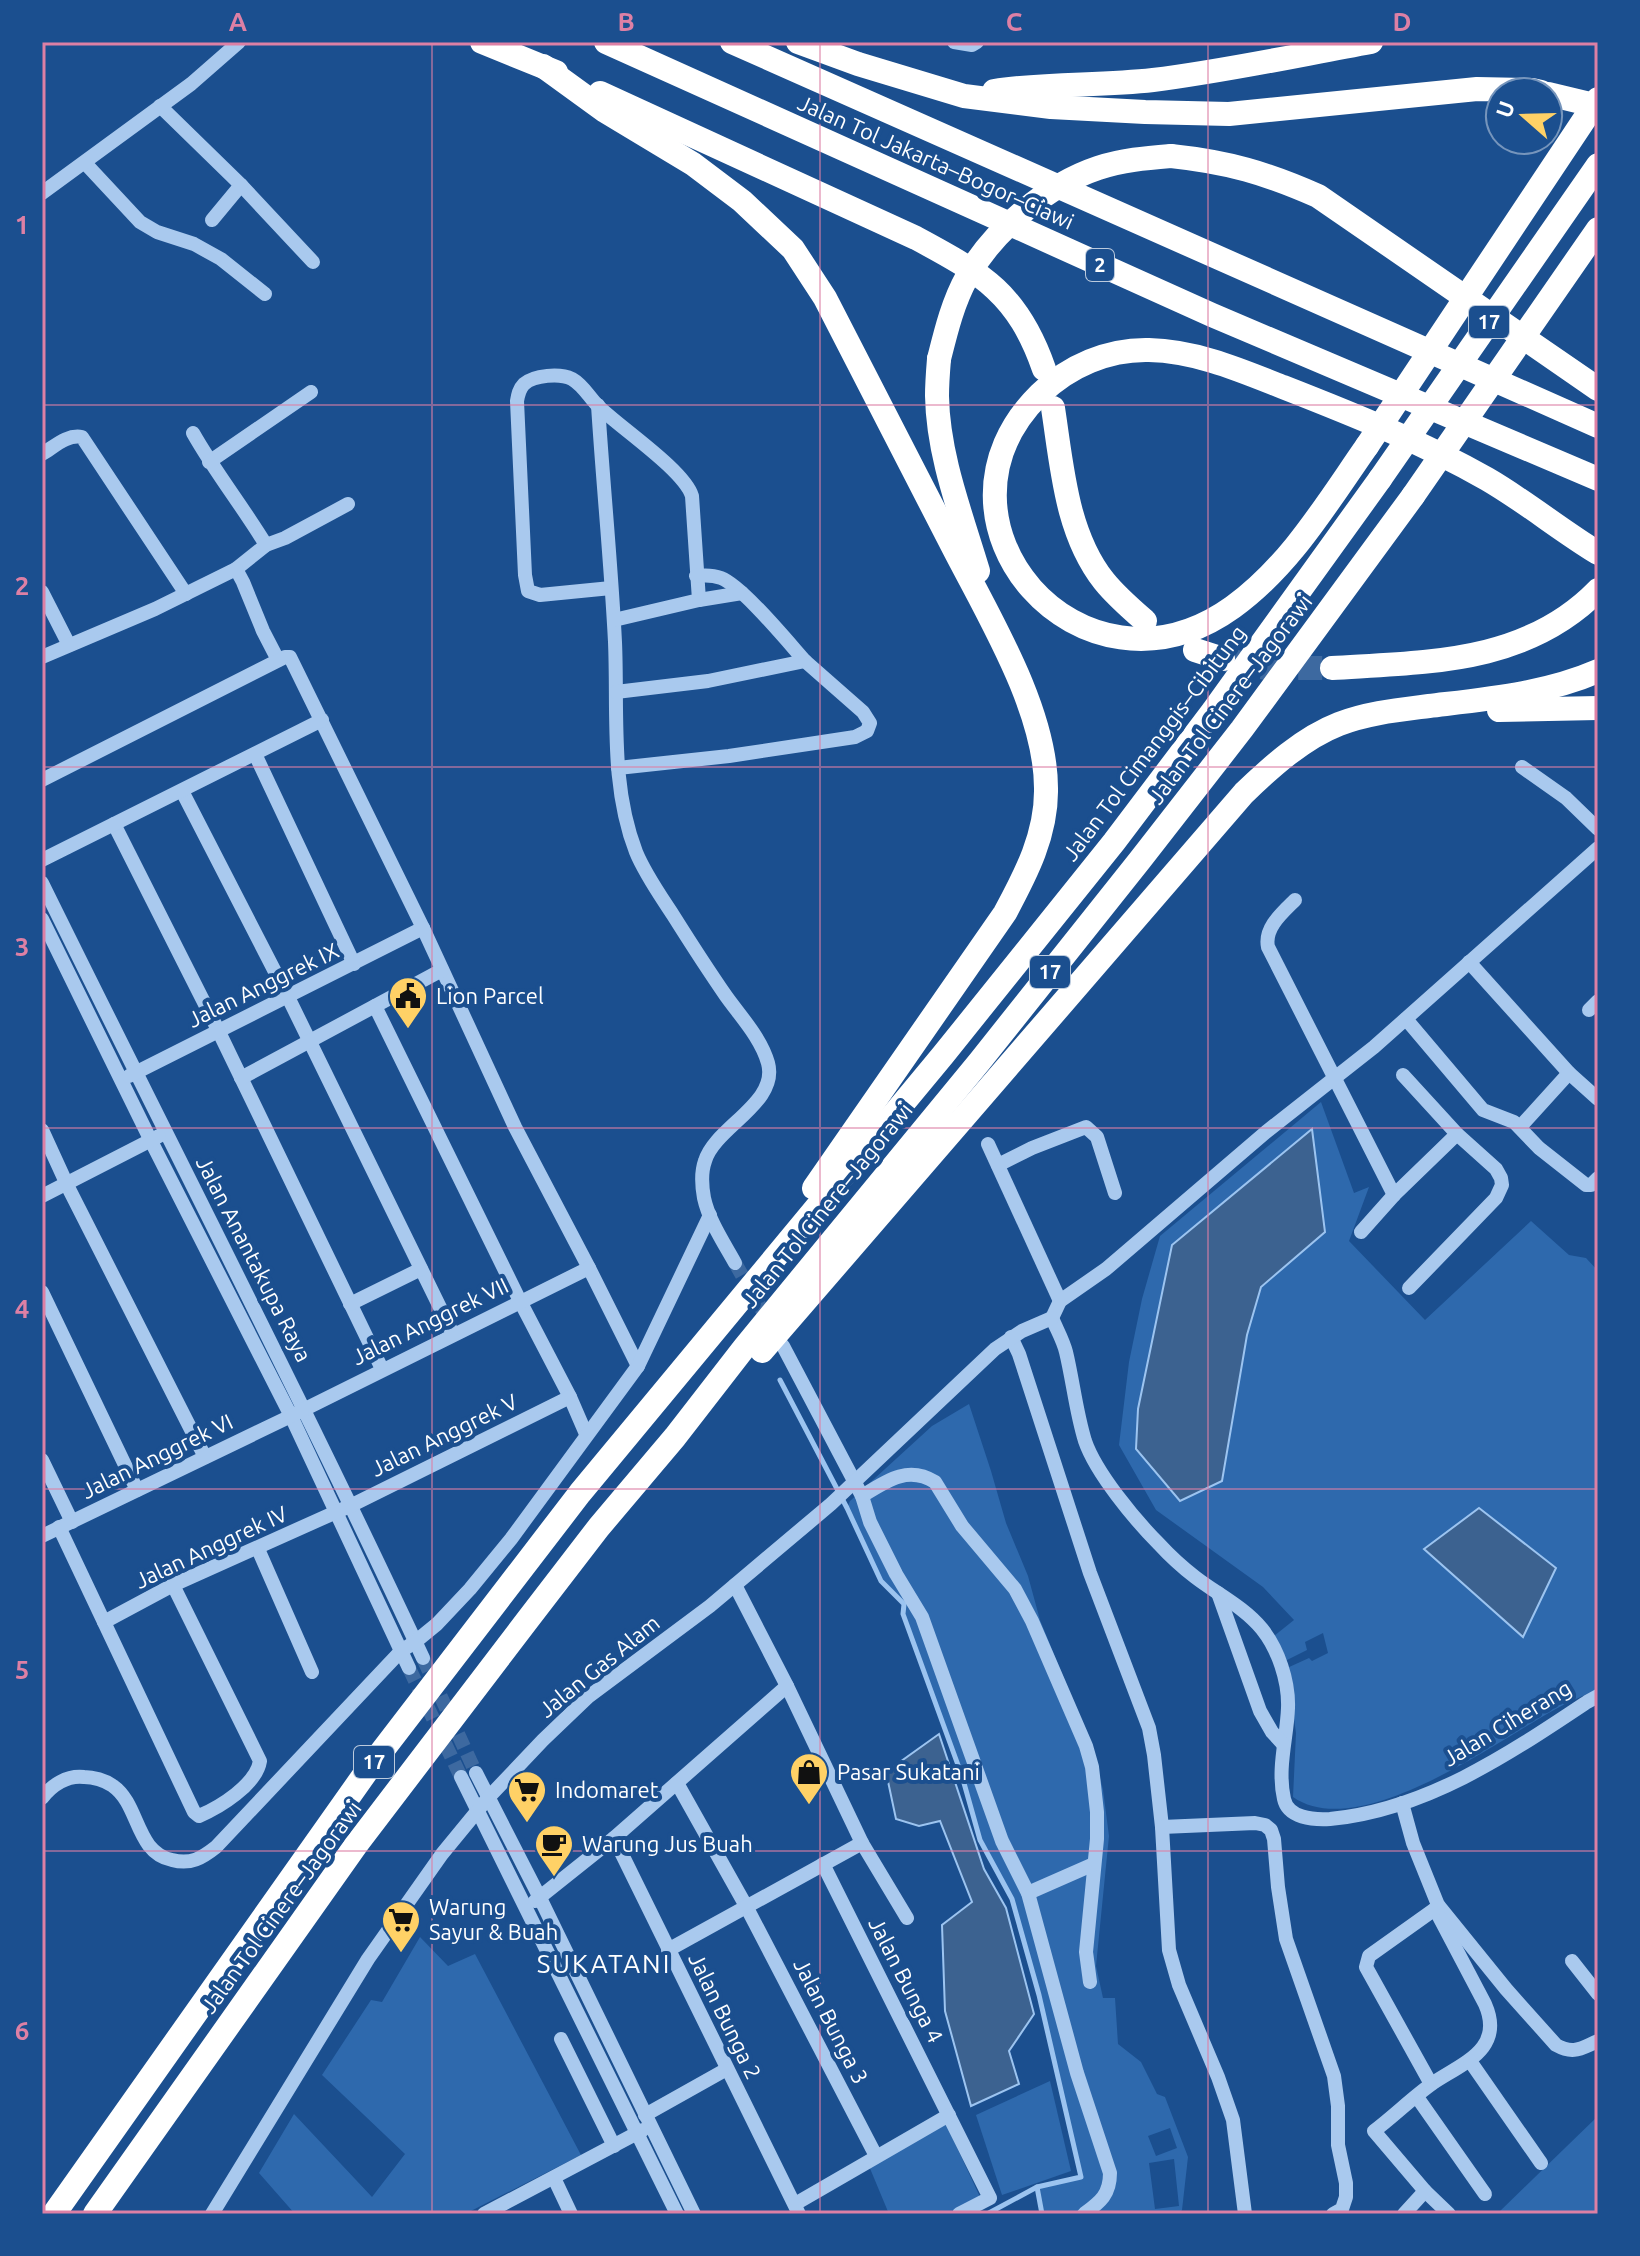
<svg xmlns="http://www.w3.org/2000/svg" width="1640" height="2256" font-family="Ubuntu,sans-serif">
  <rect width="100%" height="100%" fill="#1b4f8f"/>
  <g fill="#2e69ad" fill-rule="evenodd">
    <path d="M1321,1102L1354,1193L1369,1187L1349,1241L1425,1320L1531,1221L1569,1255L1586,1258L1598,1271V1689C1583,1696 1568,1702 1554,1710C1496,1742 1359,1843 1293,1797L1296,1733L1287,1668L1309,1658L1312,1661L1328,1653L1323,1633L1305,1642L1307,1650L1285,1661L1274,1636L1294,1620L1263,1587L1156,1510L1119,1445L1129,1362L1142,1299L1160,1236ZM1325,1232L1261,1287L1247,1335L1172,1245Z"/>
    <path d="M969,1404L991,1471L1006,1523L1028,1576L1040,1620L1093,1749L1103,1790L1109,1836L1096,1966L1103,1998H1115L1118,2044L1141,2062L1157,2094L1165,2097L1188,2157L1182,2210L1179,2214H1042L1037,2187L1081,2176L1039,1995L1012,1900L980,1840L962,1776L903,1614L904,1604L881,1581L847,1508L850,1501L932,1426ZM1170,2128L1177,2148L1156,2156L1148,2136ZM1174,2159L1179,2206L1155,2209L1149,2163Z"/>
    <polygon points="420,1937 448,1966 475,1954 581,2155 465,2214 295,2214 259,2173 294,2114 372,2197 405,2154 322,2075 371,2000 382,2002"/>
    <polygon points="1050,2081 1071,2171 1002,2195 976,2115"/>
    <polygon points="1598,2116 1598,2214 1497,2214"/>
    <polygon points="946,2124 980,2197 946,2214 889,2214 869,2166"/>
  </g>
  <g fill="#3c6290" stroke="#9cc4f0" stroke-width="2">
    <polygon points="1312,1129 1325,1232 1261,1287 1247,1335 1222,1481 1180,1501 1136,1449 1138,1409 1172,1245"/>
    <polygon points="1479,1508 1556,1568 1523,1637 1424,1549"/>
    <polygon points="939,1734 984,1869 1006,1908 1034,2014 1009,2051 1019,2084 971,2106 945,2011 942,1925 972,1902 940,1821 919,1826 896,1819 886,1772"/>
  </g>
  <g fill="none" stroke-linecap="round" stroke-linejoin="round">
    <g stroke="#9cc4f0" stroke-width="5">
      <polyline points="780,1380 847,1508 881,1581 904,1604 903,1614 962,1776 980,1840 1012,1899 1039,1995 1081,2177 1037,2187 1042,2214"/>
      <polyline points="987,2214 1037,2187"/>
    </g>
    <g stroke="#3d69a0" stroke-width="14" stroke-dasharray="14 7" stroke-linecap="butt">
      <polyline points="735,1263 769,1322"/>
      <polyline points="423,1658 476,1773"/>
      <polyline points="409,1668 461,1777"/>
    </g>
    <polyline stroke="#3d69a0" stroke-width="24" stroke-dasharray="24 12" stroke-linecap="butt" points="1227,660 1266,668 1332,668"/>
    <g stroke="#a9c9ee" stroke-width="14">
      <polyline points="954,42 972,45 977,42"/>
      <polyline points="160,106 241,185 313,262"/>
      <polyline points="85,163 140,222 157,232 194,244 221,259 265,294"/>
      <polyline points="42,193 191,84 239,42"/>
      <polyline points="212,220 241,185"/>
      <path d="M598,405C603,484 611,563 615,642C618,712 610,785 636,852C645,874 660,895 673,915C690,942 708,970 726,996C741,1017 761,1038 768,1063C779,1103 715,1127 705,1161C701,1172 702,1187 704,1198C709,1221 724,1243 735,1263"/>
      <path d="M193,433C215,472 243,507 266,545"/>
      <path d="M42,454C54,447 67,434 82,437L186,594"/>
      <polyline points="209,462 311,392"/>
      <polyline points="236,569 266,545 285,538 348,504"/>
      <path d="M611,588L540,595L528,591L525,575L517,401C518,395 519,389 524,384C534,375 560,373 572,379C583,385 589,397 598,406C619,427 684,470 692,496L699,600L614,620"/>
      <polyline points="42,592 69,645"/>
      <polyline points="699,600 742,593"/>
      <polyline points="42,657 155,609 236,569 243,582 263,631 278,660"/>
      <path d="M616,692L708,681L805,661C788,642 742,586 721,578C713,575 704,575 696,576"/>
      <polyline points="255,754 354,964"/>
      <polyline points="1522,767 1566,798 1598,829"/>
      <polyline points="618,768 729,756 855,737 867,731 870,723 863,712 805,661"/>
      <polyline points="42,780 285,657 290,657 423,928 515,1127 589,1268 638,1366"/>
      <polyline points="182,791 288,997 453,1334"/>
      <polyline points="114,824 219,1032 382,1369"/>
      <polyline points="42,860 322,720"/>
      <path d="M42,883C169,1141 301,1397 423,1658"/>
      <path d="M1295,900C1282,913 1264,928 1268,947L1394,1195"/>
      <polyline points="42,919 151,1141 291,1416 409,1668"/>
      <polyline points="1469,962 1569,1073 1598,1099"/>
      <polyline points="375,1006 520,1301 570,1397 586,1434"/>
      <polyline points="1589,1010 1598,1001"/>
      <polyline points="1406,1019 1483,1110 1514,1122 1539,1148 1586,1185 1591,1185 1598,1178"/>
      <polyline points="1403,1075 1457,1134 1496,1169 1501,1178 1502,1185 1496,1198 1409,1288"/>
      <polyline points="129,1076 423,928"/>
      <polyline points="241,1078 442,970"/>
      <polyline points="1520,1127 1569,1073"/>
      <polyline points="42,1130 69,1189 205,1457"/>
      <polyline points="988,1144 1060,1301"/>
      <polyline points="998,1165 1032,1148 1086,1127 1097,1137 1115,1193"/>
      <polyline points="42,1196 159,1136"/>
      <polyline points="1361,1232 1394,1195 1457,1134"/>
      <polyline points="42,1292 137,1490"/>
      <polyline points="350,1304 421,1269"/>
      <path d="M1052,1318C1057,1330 1063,1340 1066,1352C1073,1381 1076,1412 1085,1441C1096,1473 1135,1520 1159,1544C1170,1556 1182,1567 1195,1577C1217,1594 1244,1607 1262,1629C1278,1649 1289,1681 1288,1708C1287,1738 1277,1768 1284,1799C1288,1818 1313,1820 1330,1819C1426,1810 1509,1754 1587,1702L1598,1696"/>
      <polyline points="1052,1318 1060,1301 1106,1269 1266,1132 1374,1047 1598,848"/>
      <polyline points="1011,1337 1019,1354 1090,1573 1149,1728 1154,1755 1162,1827 1169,1950 1179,1985 1218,2077 1233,2120 1245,2214"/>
      <path d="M783,1346L862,1496L870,1522L896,1574L922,1617L1002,1841L1028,1893L1077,2073L1110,2173C1110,2195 1100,2202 1084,2214"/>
      <polyline points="42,1460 72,1522"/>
      <path d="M862,1496C886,1481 908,1465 935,1482L962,1526L1015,1589L1032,1621L1086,1746L1092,1767L1097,1812V1839L1086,1952L1090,1982"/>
      <path d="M59,1527L194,1812L199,1816C220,1807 256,1785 260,1761L173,1585"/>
      <polyline points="42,1536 291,1416 589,1268"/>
      <polyline points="258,1549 312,1672"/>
      <polyline points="735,1585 787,1686 862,1843 907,1918"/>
      <polyline points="1218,1593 1260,1711 1272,1732 1283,1744"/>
      <polyline points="104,1622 173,1585 352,1505 570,1397"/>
      <polyline points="476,1773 540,1898 694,2214"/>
      <polyline points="461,1777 677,2214"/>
      <polyline points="677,1783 746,1906 876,2156"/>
      <path d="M42,1798C52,1785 67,1775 84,1777C93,1777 105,1780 113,1786C140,1805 135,1852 172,1860C191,1865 202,1858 216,1847L401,1651L415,1642L437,1624L470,1589L511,1539L638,1366L710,1215"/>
      <path d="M1402,1803L1413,1843L1438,1905L1506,1989L1556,2045C1574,2055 1581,2048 1598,2041"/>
      <polyline points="1162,1827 1255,1823 1265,1825 1271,1830 1274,1839 1278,1887 1286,1939 1334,2076 1338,2106 1338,2145 1346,2183 1346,2197 1342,2209 1333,2214"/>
      <polyline points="614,1838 799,2214"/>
      <polyline points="823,1864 990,2198 959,2214"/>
      <polyline points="1028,1893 1094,1864"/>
      <polyline points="535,1901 614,1838 787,1686"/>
      <path d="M1435,1909L1485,2004C1505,2049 1463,2063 1433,2083C1413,2097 1394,2116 1374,2131L1425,2191L1449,2214"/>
      <polyline points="668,1950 862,1843"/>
      <polyline points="1572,1961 1598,1994"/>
      <polyline points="561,2039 614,2146"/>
      <polyline points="1470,2061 1541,2163"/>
      <polyline points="1431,2084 1366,1967 1369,1956 1435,1909 1438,1905"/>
      <polyline points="1417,2097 1485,2194"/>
      <polyline points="645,2115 727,2069"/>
      <polyline points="554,2178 571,2214"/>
      <polyline points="795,2204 949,2115"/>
      <polyline points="212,2214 368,1959 442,1854 488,1798 543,1740 588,1697 710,1606 831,1504 995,1349 1022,1331 1052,1318"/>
      <polyline points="484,2214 643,2130"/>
      <polyline points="1404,2214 1425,2191"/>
    </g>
    <g stroke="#fff" stroke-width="24">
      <polyline points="482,42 556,72"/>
      <polyline points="606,42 1212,315 1598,479"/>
      <polyline points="732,42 1598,426"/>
      <polyline points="798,42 858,64 964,96 1051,107 1145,112 1229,114 1477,89 1532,90 1541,92"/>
      <path d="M543,66L605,111L693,164L742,201L793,249L825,298C866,379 908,460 950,541C986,612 1046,708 1046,788C1047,834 1026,874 1005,913L814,1188"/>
      <path d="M994,91C1046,83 1100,86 1153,80C1226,71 1299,55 1371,42"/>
      <path d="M600,93L916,238C983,274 1018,294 1044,369"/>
      <polyline points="1548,94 1598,106"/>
      <path d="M1171,156C1228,162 1266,173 1318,196L1598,389"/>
      <path d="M939,359C938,371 937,384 937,396C938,456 961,514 978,571"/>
      <path d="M1053,408C1062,466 1066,533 1104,581C1116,596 1130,608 1145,621"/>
      <path d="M1367,446C1327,503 1290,566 1233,607C1081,716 912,520 1040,394C1069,366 1108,349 1149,350C1196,351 1240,370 1283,387C1352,414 1422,442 1487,479C1525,501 1560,530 1598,553"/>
      <polyline points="1195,650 1223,659"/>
      <path d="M1332,668C1427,662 1526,664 1598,590"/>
      <polyline points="1499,710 1598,708"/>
      <path d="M762,1351L1244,793C1271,767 1303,738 1339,724C1368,713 1398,710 1429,706C1487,699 1545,694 1598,671"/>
      <polyline points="54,2214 369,1768 580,1493 943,1055 1114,842 1213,711 1380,479"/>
      <polyline points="95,2214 356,1845 529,1618 599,1527 675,1437 744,1348 980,1061 1140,860 1242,729 1413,496"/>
    </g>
    <g stroke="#fff" stroke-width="24">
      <path d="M939,359C946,331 953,302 967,277C993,231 1047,185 1098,168C1122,160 1146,158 1171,156"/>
      <polyline points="1367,446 1598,99"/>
      <polyline points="1380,479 1598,165"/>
      <polyline points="1413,496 1598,229"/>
    </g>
  </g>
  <path fill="none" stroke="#dd80a5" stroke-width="2" stroke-opacity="0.55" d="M432,42V2214M820,42V2214M1208,42V2214M42,405H1598M42,767H1598M42,1128H1598M42,1489H1598M42,1851H1598"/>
  <defs>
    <g id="civic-pin" transform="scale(2)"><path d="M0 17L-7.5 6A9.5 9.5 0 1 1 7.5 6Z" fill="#ffd166" stroke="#1b4f8f"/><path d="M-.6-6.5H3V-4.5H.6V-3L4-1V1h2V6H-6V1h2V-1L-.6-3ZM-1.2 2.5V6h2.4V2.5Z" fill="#111"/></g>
    <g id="shop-pin" transform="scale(2)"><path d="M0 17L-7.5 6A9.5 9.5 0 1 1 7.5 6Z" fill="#ffd166" stroke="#1b4f8f"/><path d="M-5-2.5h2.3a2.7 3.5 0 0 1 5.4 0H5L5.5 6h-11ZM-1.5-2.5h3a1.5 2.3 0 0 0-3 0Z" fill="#111"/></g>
    <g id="supermarket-pin" transform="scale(2)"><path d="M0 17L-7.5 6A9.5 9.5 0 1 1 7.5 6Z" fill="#ffd166" stroke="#1b4f8f"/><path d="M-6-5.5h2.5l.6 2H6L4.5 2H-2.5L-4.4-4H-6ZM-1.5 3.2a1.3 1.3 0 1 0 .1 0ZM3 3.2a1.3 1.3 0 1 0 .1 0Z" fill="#111"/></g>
    <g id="cafe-pin" transform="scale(2)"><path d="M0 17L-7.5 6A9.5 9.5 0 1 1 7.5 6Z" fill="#ffd166" stroke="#1b4f8f"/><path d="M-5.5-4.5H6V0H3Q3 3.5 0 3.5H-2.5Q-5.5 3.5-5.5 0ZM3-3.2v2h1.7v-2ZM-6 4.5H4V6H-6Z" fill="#111"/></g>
  </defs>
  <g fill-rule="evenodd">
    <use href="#civic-pin" x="408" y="996"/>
    <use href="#shop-pin" x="809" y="1772"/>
    <use href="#supermarket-pin" x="527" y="1790"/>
    <use href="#cafe-pin" x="554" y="1844"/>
    <use href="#supermarket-pin" x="401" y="1920"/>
  </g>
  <g text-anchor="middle" stroke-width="8" stroke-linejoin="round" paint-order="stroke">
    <g fill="#1b4f8f" stroke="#bbcadd" stroke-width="2">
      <rect x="1086" y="249" width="28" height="32" rx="6"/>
      <rect x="1469" y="306" width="40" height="32" rx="6"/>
      <rect x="1030" y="956" width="40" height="32" rx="6"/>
      <rect x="354" y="1746" width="40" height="32" rx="6"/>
    </g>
    <g font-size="20" font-weight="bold" fill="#fff">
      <text x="1100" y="272">2</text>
      <text x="1489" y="329">17</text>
      <text x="1050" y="979">17</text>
      <text x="374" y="1769">17</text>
    </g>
    <g font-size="22" fill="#fff" stroke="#1b4f8f">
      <text transform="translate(936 162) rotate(24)" y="8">Jalan Tol Jakarta–Bogor–Ciawi</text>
      <text transform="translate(1230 699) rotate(-53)" y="8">Jalan Tol Cinere–Jagorawi</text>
      <text transform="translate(1154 743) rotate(-53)" y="8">Jalan Tol Cimanggis–Cibitung</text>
      <text transform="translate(263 985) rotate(-26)" y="8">Jalan Anggrek IX</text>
      <text transform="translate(827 1205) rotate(-51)" y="8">Jalan Tol Cinere–Jagorawi</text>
      <text transform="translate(254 1259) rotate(63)" y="8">Jalan Anantakupa Raya</text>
      <text transform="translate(430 1321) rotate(-26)" y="8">Jalan Anggrek VII</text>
      <text transform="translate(444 1435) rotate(-26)" y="8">Jalan Anggrek V</text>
      <text transform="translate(157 1456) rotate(-26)" y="8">Jalan Anggrek VI</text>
      <text transform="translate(211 1547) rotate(-25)" y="8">Jalan Anggrek IV</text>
      <text transform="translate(599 1666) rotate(-39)" y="8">Jalan Gas Alam</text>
      <text transform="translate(1507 1723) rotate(-31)" y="8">Jalan Ciherang</text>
      <text transform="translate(281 1907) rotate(-54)" y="8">Jalan Tol Cinere–Jagorawi</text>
      <text transform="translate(906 1980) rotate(63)" y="8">Jalan Bunga 4</text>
      <text transform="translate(725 2016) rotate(64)" y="8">Jalan Bunga 2</text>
      <text transform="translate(831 2021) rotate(63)" y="8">Jalan Bunga 3</text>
    </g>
    <g font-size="22" fill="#fff" stroke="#1b4f8f" text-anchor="start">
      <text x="436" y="1004">Lion Parcel</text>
      <text x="837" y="1780">Pasar Sukatani</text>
      <text x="555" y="1798">Indomaret</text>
      <text x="582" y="1852">Warung Jus Buah</text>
      <text x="429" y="1915">Warung<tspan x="429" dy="25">Sayur &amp; Buah</tspan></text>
    </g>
    <g font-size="26" letter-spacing="2" fill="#fff" stroke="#1b4f8f">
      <text x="604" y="1973">SUKATANI</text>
    </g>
  </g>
  <rect width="1640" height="2256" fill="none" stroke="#1b4f8f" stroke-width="88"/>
  <g transform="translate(1524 116) rotate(290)"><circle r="38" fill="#1b4f8f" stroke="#7695bc" stroke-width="2"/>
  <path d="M0-6L14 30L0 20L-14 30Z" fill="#ffd166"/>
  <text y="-12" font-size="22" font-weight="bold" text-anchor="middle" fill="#ffffff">U</text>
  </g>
  <rect x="44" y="44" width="1552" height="2168" fill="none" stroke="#dd80a5" stroke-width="3"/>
  <g font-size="26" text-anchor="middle" font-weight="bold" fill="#dd80a5">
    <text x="238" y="31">A</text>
    <text x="626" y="31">B</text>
    <text x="1014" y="31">C</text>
    <text x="1402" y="31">D</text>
    <text x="22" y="234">1</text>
    <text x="22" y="595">2</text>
    <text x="22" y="956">3</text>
    <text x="22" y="1318">4</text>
    <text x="22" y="1679">5</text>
    <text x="22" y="2040">6</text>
  </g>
</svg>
